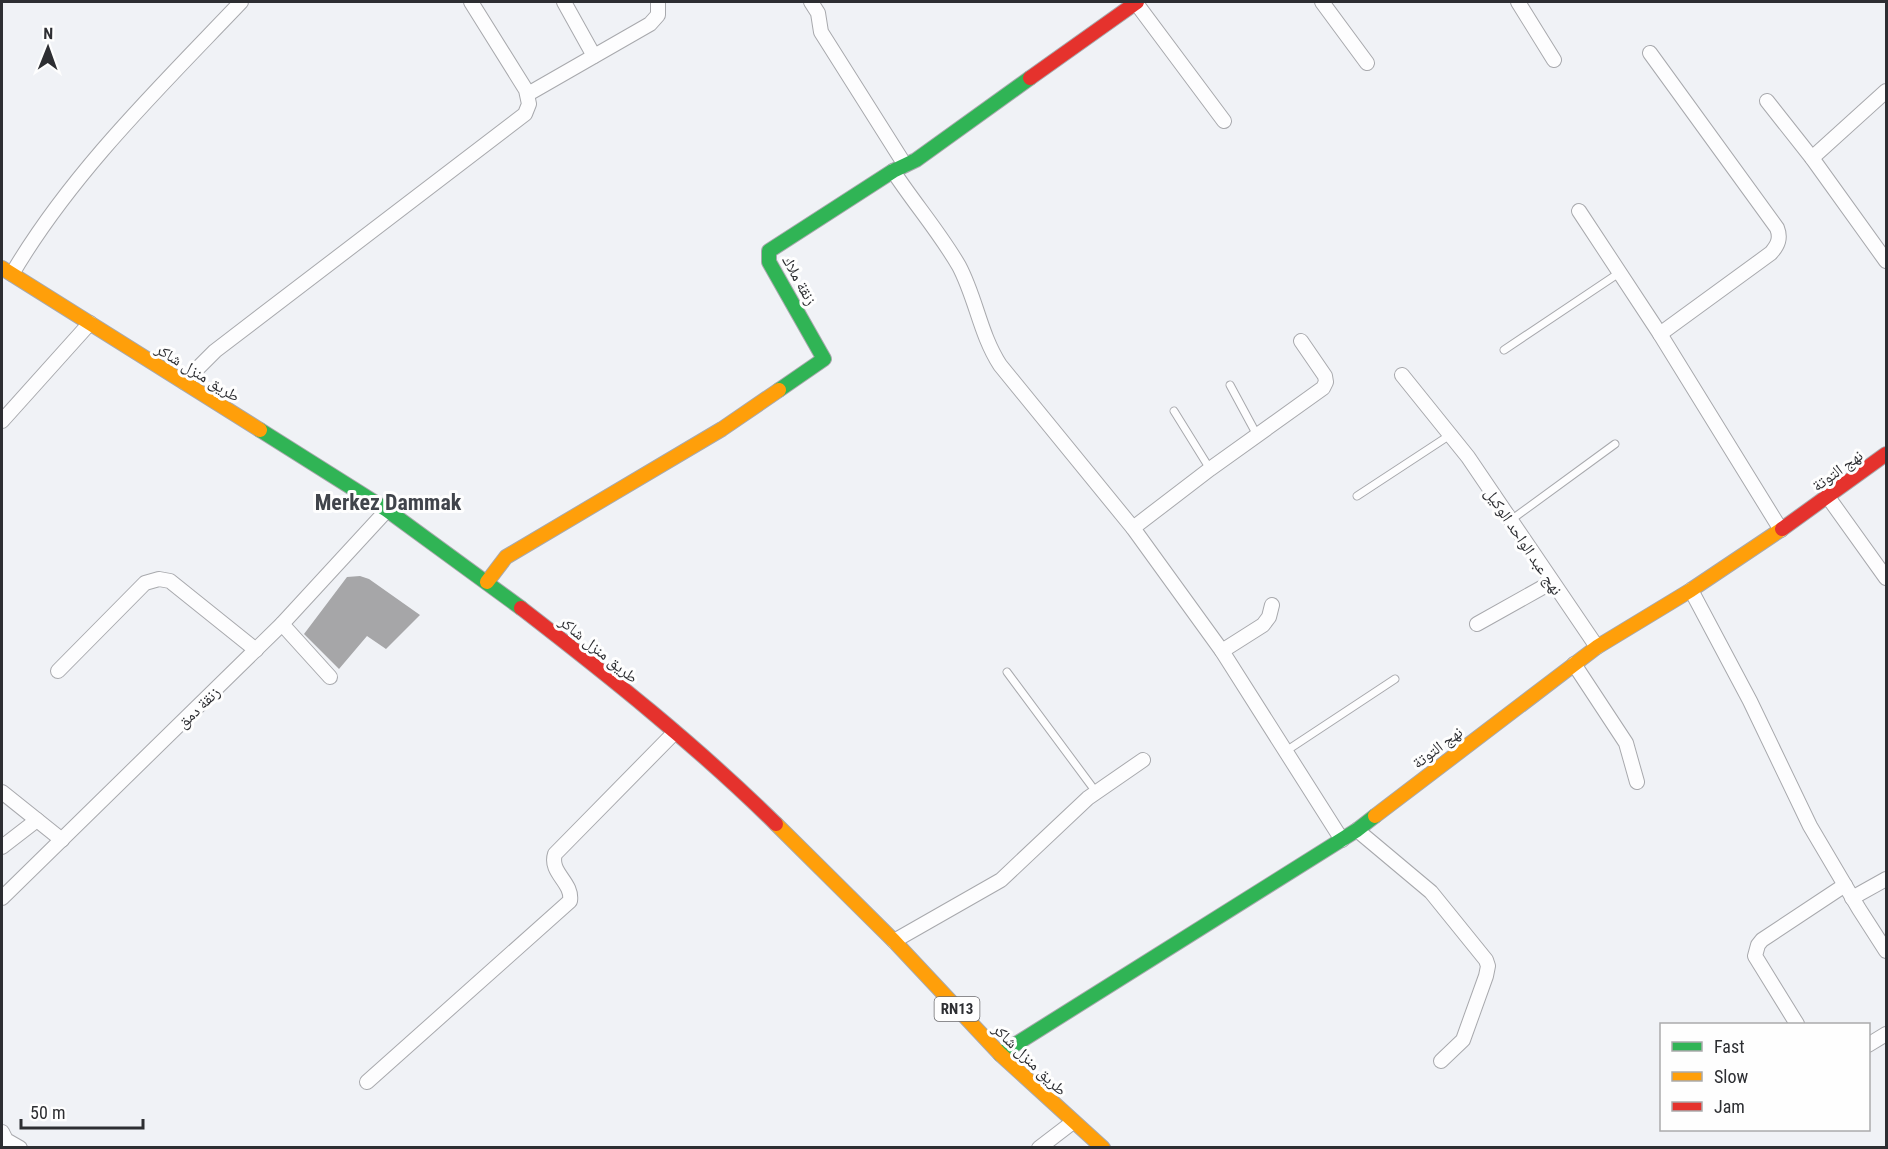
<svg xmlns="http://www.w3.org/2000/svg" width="1888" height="1149" font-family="'Roboto Condensed','Noto Naskh Arabic',sans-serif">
  <rect width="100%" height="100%" fill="#f0f2f6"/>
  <polygon fill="#a6a6a8" points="360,576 369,579 420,615 386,649 367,636 339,669 304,634 347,577"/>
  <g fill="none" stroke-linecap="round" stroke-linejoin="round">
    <g stroke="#a8a9ad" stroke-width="9">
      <g id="lane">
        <polyline points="1504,350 1619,273"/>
        <polyline points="1230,385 1257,435"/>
        <polyline points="1174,411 1210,469"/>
        <polyline points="1357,496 1450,435"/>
        <polyline points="1511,520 1615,444"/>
        <polyline points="1007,672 1096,792"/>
        <polyline points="1286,751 1395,679"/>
      </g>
    </g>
    <g stroke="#a8a9ad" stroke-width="16">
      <g id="street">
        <polyline points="564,2 594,56"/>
        <polyline points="811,2 818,13 821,32 905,165"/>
        <polyline points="1322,2 1367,63"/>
        <polyline points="1518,2 1554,60"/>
        <polyline points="1136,3 1224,121"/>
        <path d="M1650,53L1777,228C1781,238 1778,245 1771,253L1660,334"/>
        <polyline points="528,94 650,24 658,15 658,2"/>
        <polyline points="1767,101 1812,158 1886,261"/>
        <polyline points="1812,158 1886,91"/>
        <path d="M893,171C914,203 940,233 959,266C976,298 980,334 1000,365L1133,528L1222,651L1342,840"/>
        <polyline points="1579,211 1660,334 1781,530"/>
        <path d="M12,274C72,172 160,87 241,2"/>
        <polyline points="1402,375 1468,457 1597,647"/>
        <polyline points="184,382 215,351 525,114 529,104 526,90 471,2"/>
        <polyline points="2,421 90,323"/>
        <polyline points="1828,497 1886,578"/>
        <polyline points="1133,528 1210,469 1323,388 1326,382 1325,376 1301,341"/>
        <polyline points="1691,590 1750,701 1810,826 1859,909 1886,951"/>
        <polyline points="282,624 330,677"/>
        <polyline points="1477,624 1552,582"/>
        <polyline points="1222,651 1263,625 1269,617 1272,605"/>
        <polyline points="1574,664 1626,743 1637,782"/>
        <polyline points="58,671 145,583 159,579 170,581 256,650"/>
        <polyline points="2,792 62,840"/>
        <polyline points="1357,830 1431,892 1486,960 1488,966 1486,976 1463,1040 1441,1061"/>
        <polyline points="2,847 37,820"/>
        <polyline points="2,898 282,624 387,510"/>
        <polyline points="1852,898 1886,879"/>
        <polyline points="894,941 1001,880 1088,798 1143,760"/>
        <polyline points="1797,1024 1755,956 1758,945 1762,940 1845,885"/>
        <polyline points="1868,1045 1886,1034"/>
        <path d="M367,1082L570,901C573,882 549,873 555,854L675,732"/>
        <polyline points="2,1132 6,1140 20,1148"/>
        <polyline points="1039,1148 1073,1122"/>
      </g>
    </g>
    <g stroke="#a8a9ad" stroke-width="16">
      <g id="fast">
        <polyline points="779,390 824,359 769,262 769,251 893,171 916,160 1030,78"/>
        <polyline points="260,430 387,510 521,608"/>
        <polyline points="1000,1054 1357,830 1375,816"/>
      </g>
    </g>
    <g stroke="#a8a9ad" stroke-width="16">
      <g id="slow">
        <polyline points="2,268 260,430"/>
        <polyline points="487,582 506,557 722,429 779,390"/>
        <polyline points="1375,816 1597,647 1691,590 1782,529"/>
        <polyline points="776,824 894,941 1000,1054 1103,1148"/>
      </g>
    </g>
    <g stroke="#a8a9ad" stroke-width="16">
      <g id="jam">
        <polyline points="1030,78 1137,2"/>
        <polyline points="1782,529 1886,454"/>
        <path d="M521,608C609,676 697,746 776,824"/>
      </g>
    </g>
    <use href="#lane" stroke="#fdfdfe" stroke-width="7"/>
    <use href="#street" stroke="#fdfdfe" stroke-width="14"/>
    <use href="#fast" stroke="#30b455" stroke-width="14"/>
    <use href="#slow" stroke="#ff9f0a" stroke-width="14"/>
    <use href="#jam" stroke="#e5322d" stroke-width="14"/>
  </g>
  <g text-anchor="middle" stroke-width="6" stroke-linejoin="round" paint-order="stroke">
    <rect fill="#fefefe" stroke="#6c6c6f" stroke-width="1.5" x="934.5" y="997" width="45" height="24" rx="4.5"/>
    <g font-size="15" font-weight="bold" fill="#2d2e32">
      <text x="957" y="1014">RN13</text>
    </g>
    <g font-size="16" fill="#2d2e32" stroke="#fefefe">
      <text transform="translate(800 280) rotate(61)" y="6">زنقة ملاك</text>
      <text transform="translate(198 372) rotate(32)" y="6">طريق منزل شاكر</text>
      <text transform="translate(1837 470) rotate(-36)" y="6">نهج التوتة</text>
      <text transform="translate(1524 541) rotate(56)" y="6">نهج عبد الواحد الوكيل</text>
      <text transform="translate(599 649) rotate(39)" y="6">طريق منزل شاكر</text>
      <text transform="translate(198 707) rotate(-44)" y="6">زنقة دمق</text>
      <text transform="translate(1437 747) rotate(-37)" y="6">نهج التوتة</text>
      <text transform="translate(1030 1059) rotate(44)" y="6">طريق منزل شاكر</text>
    </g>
    <g font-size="22" font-weight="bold" fill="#40444b" stroke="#fefefe">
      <text x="388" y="510">Merkez Dammak</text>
    </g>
  </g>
  <rect width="1888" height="1149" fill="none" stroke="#2d2e32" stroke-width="6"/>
  <rect x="1660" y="1023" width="210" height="108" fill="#fefefe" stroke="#aaabac" stroke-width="1.5"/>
  <rect x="1672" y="1042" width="30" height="9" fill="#30b455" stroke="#aaabac" stroke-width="1.5"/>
  <text x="1714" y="1053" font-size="18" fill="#2d2e32">Fast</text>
  <rect x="1672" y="1072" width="30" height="9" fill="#ff9f0a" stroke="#aaabac" stroke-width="1.5"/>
  <text x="1714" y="1083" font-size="18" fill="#2d2e32">Slow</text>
  <rect x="1672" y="1102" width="30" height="9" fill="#e5322d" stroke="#aaabac" stroke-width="1.5"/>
  <text x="1714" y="1113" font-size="18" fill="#2d2e32">Jam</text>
  <g transform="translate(48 48) rotate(1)" stroke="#fefefe" stroke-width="4.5" paint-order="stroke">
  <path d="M0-4.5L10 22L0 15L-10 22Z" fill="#2d2e32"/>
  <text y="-9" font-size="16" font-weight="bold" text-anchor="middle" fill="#2d2e32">N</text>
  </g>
  <path d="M21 1119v9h122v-9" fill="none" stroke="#2d2e32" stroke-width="3"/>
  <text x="30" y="1119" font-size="18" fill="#2d2e32" stroke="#fefefe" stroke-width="4.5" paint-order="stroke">50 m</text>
</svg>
